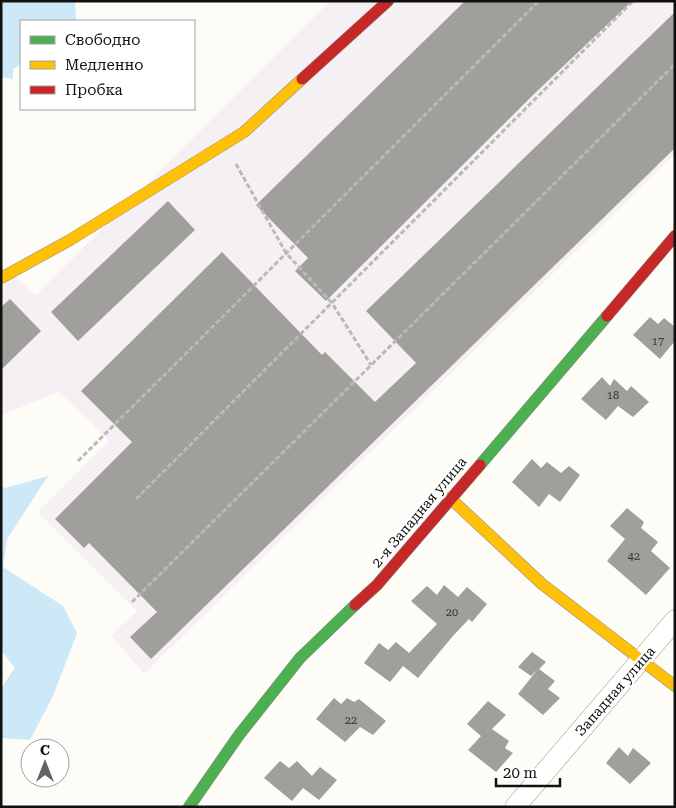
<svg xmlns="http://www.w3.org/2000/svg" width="676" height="808" font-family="'Roboto Serif',serif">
  <rect width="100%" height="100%" fill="#fdfcf7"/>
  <polygon fill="#f5f0f3" points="330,1 675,1 675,154 144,674 111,635 137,611 38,512 109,441 59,392 1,415 1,272 5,268 36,295"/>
  <g fill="#cde8f7">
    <polygon points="1,1 75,1 76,21 21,21 21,64 13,69 13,79 1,77"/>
    <polygon points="48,476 7,539 3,567 63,606 77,633 53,696 30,740 1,738 1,688 15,668 1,650 1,485 5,488"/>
  </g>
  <g fill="#a19f9c">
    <polygon points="465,1 632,1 533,95 326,301 295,271 308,258 256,205"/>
    <polygon points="675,12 675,148 151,659 130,637 157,612 89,543 84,548 55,519 132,442 81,391 222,252 322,355 325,352 375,402 416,363 366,311"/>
    <polygon points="168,201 195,230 78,341 51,312"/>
    <polygon points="10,299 41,331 1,370 1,307"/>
    <polygon points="650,317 658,324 664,318 675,327 675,341 660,359 633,335"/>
    <polygon points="602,377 610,386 614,379 627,391 631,386 649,402 633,417 618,406 606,420 581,399"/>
    <polygon points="532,459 541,468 547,462 561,473 569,466 580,475 560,502 549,494 539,507 512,482"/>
    <polygon points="627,508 644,522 641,528 658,542 651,551 670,568 646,595 607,561 625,539 610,526"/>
    <polygon points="444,585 458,597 467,587 487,604 472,622 469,619 452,637 418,678 403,666 390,682 364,663 379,643 388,650 396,642 409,653 437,624 411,601 427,586 437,595"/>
    <polygon points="532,652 546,662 539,669 555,681 548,689 560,698 543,715 518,694 538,669 531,676 518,667"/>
    <polygon points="334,698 341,704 347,698 354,702 359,699 386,721 373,735 360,727 345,742 316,719"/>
    <polygon points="488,701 506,715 492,729 509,741 505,748 513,753 496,772 468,750 481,736 467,724"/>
    <polygon points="619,747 628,756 633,748 651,763 630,784 606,763"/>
    <polygon points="280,761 289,768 297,761 312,776 320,767 337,780 319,800 303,788 292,801 264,778"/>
  </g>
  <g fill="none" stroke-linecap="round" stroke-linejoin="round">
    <g stroke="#979795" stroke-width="21">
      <polyline id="street" points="515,807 675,620"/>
    </g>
    <g stroke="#8e8d8b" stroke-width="12">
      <g id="fast">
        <polyline points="480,465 607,316"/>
        <polyline points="189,807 239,735 300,658 355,605"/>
      </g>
    </g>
    <g stroke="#8e8d8b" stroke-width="12">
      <g id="slow">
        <polyline points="1,278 70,240 244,132 302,79"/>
        <polyline points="450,498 542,584 675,686"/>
      </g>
    </g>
    <g stroke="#8e8d8b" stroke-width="12">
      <g id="jam">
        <polyline points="302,79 388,1"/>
        <polyline points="607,316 675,236"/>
        <polyline points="355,605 377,585 480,465"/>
      </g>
    </g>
    <g stroke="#b9b9b8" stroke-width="3" stroke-dasharray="5 2.5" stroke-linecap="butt">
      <polyline points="236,164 286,253 332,303 371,365"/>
      <polyline points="78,461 539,1"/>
      <polyline points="136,499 633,1"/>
      <polyline points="132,602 675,64"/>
    </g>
    <use href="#street" stroke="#fffffe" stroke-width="20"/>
    <use href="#fast" stroke="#4caf50" stroke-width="11"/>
    <use href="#slow" stroke="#ffc107" stroke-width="11"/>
    <use href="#jam" stroke="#c62828" stroke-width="11"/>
  </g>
  <g text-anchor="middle" stroke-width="5" stroke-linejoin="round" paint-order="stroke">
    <g font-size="11" fill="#353434">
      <text x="658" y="345">17</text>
      <text x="613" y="399">18</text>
      <text x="634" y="560">42</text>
      <text x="452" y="616">20</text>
      <text x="351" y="724">22</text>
    </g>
    <g font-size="14" fill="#111" stroke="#fff">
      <text transform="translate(419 512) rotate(-50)" y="5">2-я Западная улица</text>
      <text transform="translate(615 691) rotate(-49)" y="5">Западная улица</text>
    </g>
  </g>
  <rect width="676" height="808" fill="none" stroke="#111111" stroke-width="5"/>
  <rect x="20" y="20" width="175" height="90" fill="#ffffff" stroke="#a0a0a0"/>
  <rect x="30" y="36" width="25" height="8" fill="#4caf50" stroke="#a0a0a0"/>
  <text x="65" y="45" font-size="15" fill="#111111">Свободно</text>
  <rect x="30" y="61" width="25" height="8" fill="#ffc107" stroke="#a0a0a0"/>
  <text x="65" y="70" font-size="15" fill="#111111">Медленно</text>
  <rect x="30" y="86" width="25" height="8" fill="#c62828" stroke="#a0a0a0"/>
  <text x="65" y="95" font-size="15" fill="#111111">Пробка</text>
  <g transform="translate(45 763)"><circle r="24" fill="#ffffff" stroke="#a0a0a0"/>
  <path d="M0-4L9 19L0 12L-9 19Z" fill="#646362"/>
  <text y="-8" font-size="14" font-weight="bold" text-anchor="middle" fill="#111111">С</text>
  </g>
  <path d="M496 778v8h64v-8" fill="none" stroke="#111111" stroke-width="2.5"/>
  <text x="503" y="778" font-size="15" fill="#111111" stroke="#ffffff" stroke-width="4" paint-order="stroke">20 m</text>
</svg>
